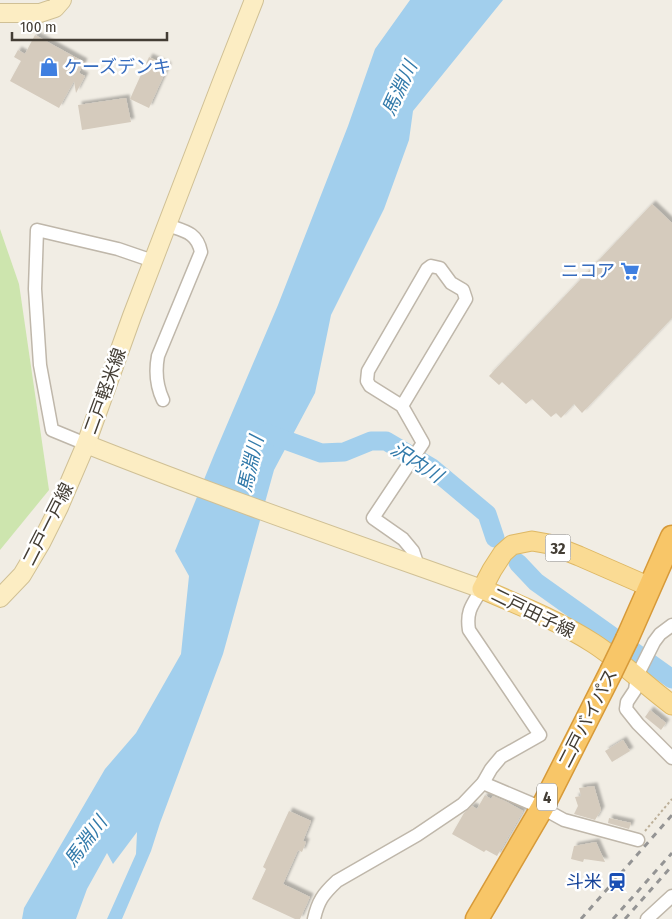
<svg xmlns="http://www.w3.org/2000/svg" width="672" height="919" font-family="'Fira Sans Condensed','Noto Sans JP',sans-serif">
  <defs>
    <filter id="shadow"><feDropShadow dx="3.5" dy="-3.5" stdDeviation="1" flood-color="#0004"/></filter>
  </defs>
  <rect width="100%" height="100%" fill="#f1ede4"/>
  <polygon fill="#cde5ae" points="0,229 19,284 49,490 0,550"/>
  <polygon fill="#a2cfed" points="410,0 503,0 413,111 409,140 384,209 331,315 315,393 274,470 223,654 160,823 151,851 122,919 107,919 136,854 137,832 113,864 107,853 87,889 76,919 22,919 24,908 105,769 136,733 181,654 189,576 175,551 214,455 278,305 348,126 375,49"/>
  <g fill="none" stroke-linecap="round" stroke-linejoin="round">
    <g stroke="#a2cfed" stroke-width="19">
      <polyline points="266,433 321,453 344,452 371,441 386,441 432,468 487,514 495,538"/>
      <polyline points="518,563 536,582 672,679"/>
    </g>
  </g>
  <g fill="#d5cbbd" filter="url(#shadow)">
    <polygon points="35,35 84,62 79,73 85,76 76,93 74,81 59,108 10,81 21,61 14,57 18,50 25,54"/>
    <polygon points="149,57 168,66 149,108 130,99"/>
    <polygon points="126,98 131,122 82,130 78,105"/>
    <polygon points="652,204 672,223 672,318 582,413 574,404 561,418 556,413 551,417 532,399 526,404 502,382 499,385 489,376"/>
    <polygon points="650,710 666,723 661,730 645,717"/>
    <polygon points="623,740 630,751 612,762 605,751"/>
    <polygon points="594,786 601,810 595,820 574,814 578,806 575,797 581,796 579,788"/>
    <polygon points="485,795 491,799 493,796 505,801 523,811 497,856 486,850 484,852 452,834 464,813 472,806 477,809"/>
    <polygon points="289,811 311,821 303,841 306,842 302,852 298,850 283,884 310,897 300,919 295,919 252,899 266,869 263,867"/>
    <polygon points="609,818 631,823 629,829 608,823"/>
    <polygon points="596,842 605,862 584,859 583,862 571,859 574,846"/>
  </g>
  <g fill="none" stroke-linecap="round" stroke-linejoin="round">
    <g stroke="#bfb7aa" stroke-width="15">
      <g id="street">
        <path d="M163,400C156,385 155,372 158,356L201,252C197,232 184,231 167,225"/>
        <polyline points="402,406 370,386 367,381 368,371 427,269 431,266 440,268 451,283 463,290 466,299 402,406 423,443 373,518 403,539 413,551 418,566"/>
        <polyline points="86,444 52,430 40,365 35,289 37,230 118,249 153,261"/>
        <polyline points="672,625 660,634 654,642 637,676 635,690 627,702 626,709 638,724 672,758"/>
        <polyline points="483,783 542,808 564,820 638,840"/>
        <path d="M314,919C318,901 323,894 337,881L417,835L463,804L483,783L491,769L501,757L540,735L469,630C466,611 472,605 482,589"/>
        <polyline points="647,919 672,896"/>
      </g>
    </g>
    <g stroke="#d0c095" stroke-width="20">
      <g id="secondary">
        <polyline points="0,13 40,13 55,8 62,0"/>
        <path d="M86,444C217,496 350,542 482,589"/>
        <polyline points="0,598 22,575 41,543 59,507 86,444 132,316 221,84 254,0"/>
      </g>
    </g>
    <g stroke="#deb865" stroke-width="21">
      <path id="primary" d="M650,587L579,556L549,544L532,541L512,545L503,553L492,570L482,589C519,605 559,621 593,643C621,661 645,685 672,705"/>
    </g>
    <g stroke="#d79a39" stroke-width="25">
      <g id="highway">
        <polyline points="627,639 672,537"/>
        <polyline points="477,919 542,808 611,672"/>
      </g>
    </g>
    <polyline stroke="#bdb099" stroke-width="2" stroke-dasharray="2.5 2.5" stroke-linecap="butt" points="645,831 672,799"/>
    <use href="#street" stroke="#fff" stroke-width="12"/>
    <use href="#secondary" stroke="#fcedc3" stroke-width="18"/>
    <use href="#primary" stroke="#fadb94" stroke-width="19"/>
    <use href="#highway" stroke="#f8c668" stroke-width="22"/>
    <g stroke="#949494" stroke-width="3" stroke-dasharray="6 6" stroke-linecap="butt">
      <polyline points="581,919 672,815"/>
      <polyline points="613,919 672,853"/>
      <polyline points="625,919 672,866"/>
    </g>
    <g stroke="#d79a39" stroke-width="25" stroke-linecap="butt">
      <polyline id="highway-bridge" points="611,672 627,639"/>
    </g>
    <use href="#highway-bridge" stroke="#f8c668" stroke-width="22"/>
  </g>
  <defs>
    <g id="shop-bare" transform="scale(1.5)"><path d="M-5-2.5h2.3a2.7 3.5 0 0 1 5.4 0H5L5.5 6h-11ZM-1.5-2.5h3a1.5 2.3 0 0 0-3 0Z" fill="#3f7fe0" stroke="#fff" stroke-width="2.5" paint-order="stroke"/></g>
    <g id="supermarket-bare" transform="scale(1.5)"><path d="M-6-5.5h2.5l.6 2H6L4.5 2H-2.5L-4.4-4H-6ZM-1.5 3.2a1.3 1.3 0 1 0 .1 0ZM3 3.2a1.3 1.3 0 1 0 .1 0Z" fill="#3f7fe0" stroke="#fff" stroke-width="2.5" paint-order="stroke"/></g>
    <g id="station-bare" transform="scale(1.5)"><path d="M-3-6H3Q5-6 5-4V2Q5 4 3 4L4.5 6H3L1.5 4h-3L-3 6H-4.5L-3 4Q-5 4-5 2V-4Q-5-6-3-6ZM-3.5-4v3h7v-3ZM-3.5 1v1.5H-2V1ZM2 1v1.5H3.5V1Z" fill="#1a4fb4" stroke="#fff" stroke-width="2.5" paint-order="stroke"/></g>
  </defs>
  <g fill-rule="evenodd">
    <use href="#shop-bare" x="49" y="67"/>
    <use href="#supermarket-bare" x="630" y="271"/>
    <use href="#station-bare" x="617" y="882"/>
  </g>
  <g text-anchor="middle" stroke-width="5" stroke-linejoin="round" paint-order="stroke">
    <g fill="#fff" stroke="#7b7771" stroke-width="1">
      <rect x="545.5" y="534.5" width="25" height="27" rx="4"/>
      <rect x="537" y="783.5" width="20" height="27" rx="4"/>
    </g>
    <g font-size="16" font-weight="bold" fill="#433d34">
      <text x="558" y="554">32</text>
      <text x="547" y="803">4</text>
    </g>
    <g font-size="18" fill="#366cbe" stroke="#fff" text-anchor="start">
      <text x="64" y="73">ケーズデンキ</text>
      <text x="615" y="277" text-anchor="end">ニコア</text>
    </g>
    <g font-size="18" fill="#433d34" stroke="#fff">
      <text transform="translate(105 391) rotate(-70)" y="6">二戸軽米線</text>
      <text transform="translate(48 524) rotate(-63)" y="6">二戸一戸線</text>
      <text transform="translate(533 613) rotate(26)" y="6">二戸田子線</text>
      <text transform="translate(588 718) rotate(-63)" y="6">二戸バイパス</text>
    </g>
    <g font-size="18" fill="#164399" stroke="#fff" text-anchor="end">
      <text x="602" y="888">斗米</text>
    </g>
    <g font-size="19" font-style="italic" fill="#327aaa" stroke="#fff">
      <text transform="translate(399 88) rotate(-65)" y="7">馬淵川</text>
      <text transform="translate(417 462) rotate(33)" y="7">沢内川</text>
      <text transform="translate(250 464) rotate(-77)" y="7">馬淵川</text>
      <text transform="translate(85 841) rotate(-53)" y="7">馬淵川</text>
    </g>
  </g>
  <path d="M12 32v8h155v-8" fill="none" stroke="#433d34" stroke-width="2.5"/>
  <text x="20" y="32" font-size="15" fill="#433d34" stroke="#ffffff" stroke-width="4" paint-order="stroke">100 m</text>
</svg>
